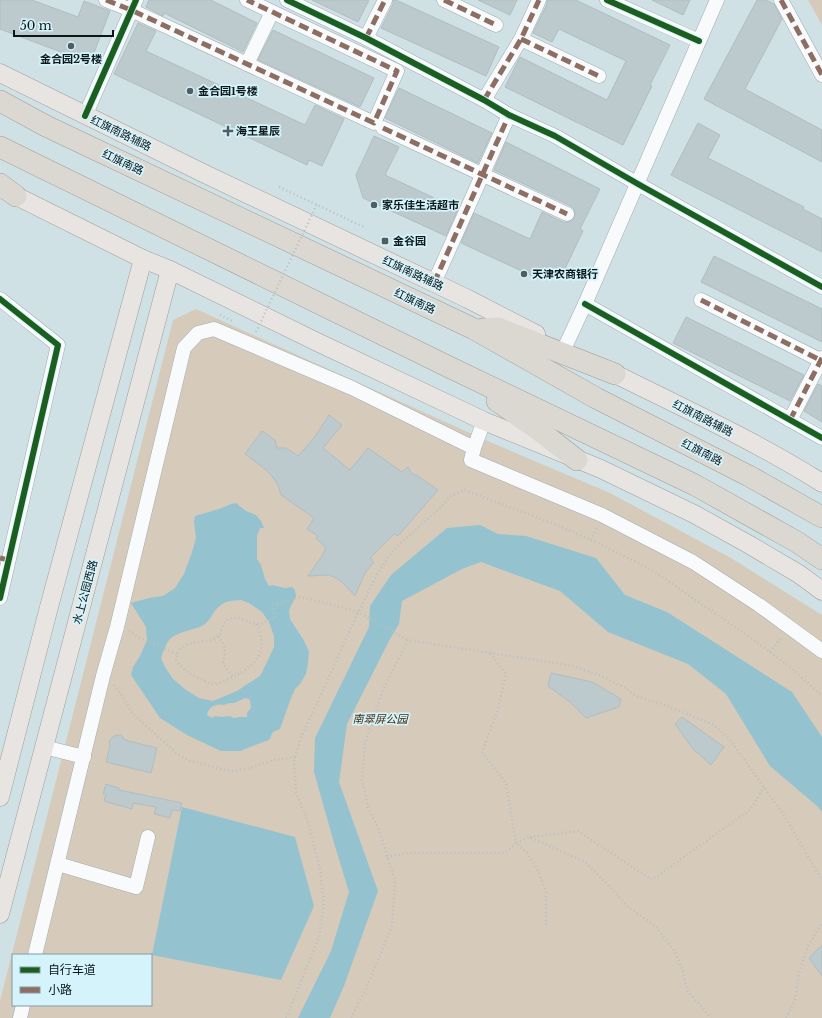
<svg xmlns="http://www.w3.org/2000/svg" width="822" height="1018" font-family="'Libre Baskerville','Noto Sans SC',serif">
  <rect width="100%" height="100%" fill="#d0e1e5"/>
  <g fill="#d6cabb" fill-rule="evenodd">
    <polygon points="808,0 822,0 822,25"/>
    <path d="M196,309L483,439L610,493L731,558L822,615V1018H0V1001L173,320ZM13,955H151V1005H13Z"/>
  </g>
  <g fill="#94c3cf" fill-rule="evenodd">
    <path d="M236,503L246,511L256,515L261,521L264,528H260L257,536V559L261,565L265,579L269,586L272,585L285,588L292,587L295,590L296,596L289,610L290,619L303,639L309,651L308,663L306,674L300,684L295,689L291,698L280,729L273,732L269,740L258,744L240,751H221L187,735L160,718L131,675L133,667L140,656L147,640L146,627L131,603L149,598L163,596L175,588L184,574L192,552L196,538L194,522L195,516L219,509L231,504ZM241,600L249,603L262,612L269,622L274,636V647L267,662L260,676L246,685L237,691L213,701L199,698L186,690L173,679L165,667L161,658C169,635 171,636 193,629C197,628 201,627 205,624C209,621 211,617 214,612C223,601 228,601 241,600ZM246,698L250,700L251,708L247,713V717H239L234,718L229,716L222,717L215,716L212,718L207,715C208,707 217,703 224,705C228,703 230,703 234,703C237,702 242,699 246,698Z"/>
    <polygon points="480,525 498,534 526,536 596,558 625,595 667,612 792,692 822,737 822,812 817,806 770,766 726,694 688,664 608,632 560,591 481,562 462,569 402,601 399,624 390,639 347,724 339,782 378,891 344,986 330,1018 298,1018 331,951 349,892 334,843 314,772 315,738 369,627 370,606 391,575 447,528"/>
    <polygon points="182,807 295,837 314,906 281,980 152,955"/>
  </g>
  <g fill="#bcc9cd" stroke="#b0bdc1">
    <polygon points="0,0 32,0 78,17 84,1 110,11 90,63 0,29"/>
    <polygon points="149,0 211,0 257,23 243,52 164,13 163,16 146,7"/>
    <polygon points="312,0 369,0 358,22"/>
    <polygon points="393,0 396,0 499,47 486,76 381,28 393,4"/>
    <polygon points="478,0 517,0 510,15"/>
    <polygon points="547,0 576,0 670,45 650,85 652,86 623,145 505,87 520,57 607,100 626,61 559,29 552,42 533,33 547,4"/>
    <polygon points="652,0 690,0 683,15"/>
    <polygon points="757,0 766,0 774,4 782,19 745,89 822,130 822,162 704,99"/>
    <polygon points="138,23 156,31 146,51 305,125 315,105 344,119 322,166 309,160 307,165 114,74"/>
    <polygon points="273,30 374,78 360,107 258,60"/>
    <polygon points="399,88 492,133 478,163 385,118"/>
    <polygon points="698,123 720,135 708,158 804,207 803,209 822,219 822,252 671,175"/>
    <polygon points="374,136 399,147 385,175 458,209 446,236 363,198 356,175"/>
    <polygon points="506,142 600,189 580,229 583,231 562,275 539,279 461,243 474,213 530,239 542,212 563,222 567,222 572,221 575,217 575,214 574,209 571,206 494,170"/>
    <polygon points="714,256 822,309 822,342 701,282"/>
    <polygon points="686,317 804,375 790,401 673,343"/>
    <polygon points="818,384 822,386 822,422 804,411"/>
    <polygon points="329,415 342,425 323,448 350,470 368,448 402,472 408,467 412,474 416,475 434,487 438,490 398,536 394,534 370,558 374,562 365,573 355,596 343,583 336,578 329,575 308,576 322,556 326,548 316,538 318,536 307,529 314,518 281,495 278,485 272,476 265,469 245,454 262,431 275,440 277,448 286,448 298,456 314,438"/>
    <polygon points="551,673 592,682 621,699 619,707 586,718 570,702 548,686"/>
    <polygon points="682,717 724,747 711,765 693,749 675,724"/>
    <polygon points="121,735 125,740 157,748 151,773 106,762 110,746 109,741 114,736"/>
    <polygon points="106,784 119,788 119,790 182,803 180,811 172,810 170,818 154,814 156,807 133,803 132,809 104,801 106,794 103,794"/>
    <polygon points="822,945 822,976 809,958"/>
  </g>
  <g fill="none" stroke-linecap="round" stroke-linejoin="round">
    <g stroke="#a0adb0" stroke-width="15">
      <g id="minor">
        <polyline points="106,0 131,10 374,123 397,71 247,0"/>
        <polyline points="287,0 366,38 484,100 509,115 555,136 638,184 822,287"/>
        <polyline points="444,0 496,25"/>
        <polyline points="607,0 699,41"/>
        <polyline points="781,0 822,75"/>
        <polyline points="366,38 385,0"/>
        <polyline points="521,39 599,76"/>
        <polyline points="247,64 272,12"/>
        <polyline points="484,100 521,39 539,0"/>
        <polyline points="85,116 136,0"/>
        <polyline points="383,128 567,214"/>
        <polyline points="434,283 509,115"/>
        <polyline points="0,299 58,345 0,598"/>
        <polyline points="701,300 822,361"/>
        <polyline points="585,304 822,438"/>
        <polyline points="564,349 585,304 717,0"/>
        <polyline points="790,420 822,358"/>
        <polyline points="484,421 474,448 471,460 602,515 693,562 759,605 822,651"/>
        <polyline points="44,747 84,757"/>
        <polyline points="58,864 136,887 148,837"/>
        <polyline points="35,955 103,676 117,627 184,348 198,333 214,329 352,388 474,448"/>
        <polyline points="20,1018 23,1005"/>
      </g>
    </g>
    <g stroke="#9e9e99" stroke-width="19">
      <g id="major">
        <polyline points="0,73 205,174 468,299 536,334"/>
        <polyline points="4,190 143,259 170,270 315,341 484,421 601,469 694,514 748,544 799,574 822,591"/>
        <path d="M603,368C677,405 752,439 822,483"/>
        <polyline points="0,797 49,607 143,259"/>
        <polyline points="0,914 170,270"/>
      </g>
    </g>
    <g stroke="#9e9e99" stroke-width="22">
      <g id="highway">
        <polyline points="0,101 46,126 474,329 596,398 749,476 822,517"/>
        <polyline points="0,147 447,366 695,485 797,542 822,559"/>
        <polyline points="0,184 16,196"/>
        <polyline points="483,329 498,328 615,374"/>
        <polyline points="497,401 536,428 577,460"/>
      </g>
    </g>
    <g stroke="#babfc1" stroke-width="2.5" stroke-dasharray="1 3" stroke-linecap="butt">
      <polyline points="279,187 366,228"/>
      <polyline points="220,315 232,321"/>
      <polyline points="591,540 598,526"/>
      <path d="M257,624C268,650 258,664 235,676C228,680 219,684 211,684C209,684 205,681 203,680C199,678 193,676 189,673C184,670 180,665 176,660C179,638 201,645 216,638C225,633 219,621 232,618C241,616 247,623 255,624C261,625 270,620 276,617L272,606L300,597L329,604L358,612L408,640"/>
      <polyline points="129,631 138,637 177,654"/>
      <path d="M218,636C226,646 226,651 223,664L233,677"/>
      <polyline points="770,652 782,637"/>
      <polyline points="114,685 123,697 132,713 176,753 190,761 221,769 232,771 250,768 273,760 295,757"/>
      <polyline points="530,837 578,831 652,880 751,809 764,787"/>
      <polyline points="387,857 408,853 505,853 516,843 506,783 482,752 498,710 506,674 490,653"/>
      <polyline points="546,925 546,893 539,873 527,853 516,843 529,837 549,846 585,862 608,885 628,907 654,925 675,951 683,972 687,990 711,1018"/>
      <polyline points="286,1018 319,937 324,903 320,869 308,822 296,792 294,761 301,737 326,684 350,630 377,574 394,549 440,508 451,496 465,490 559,526 598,543 652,570 754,640 789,666 822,696"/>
      <polyline points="351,1018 365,991 392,926 395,881 380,833 368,807 362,780 365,743 383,690 408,640 573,666 597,674 622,686 636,696 662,704 693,716 714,725 730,740 783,814 822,880"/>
      <polyline points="786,1018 795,1000 799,974 808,946 822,923"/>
    </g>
    <use href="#minor" stroke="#f8fafb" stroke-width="14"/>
    <use href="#major" stroke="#e7e4e1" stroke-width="18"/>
    <use href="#highway" stroke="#dbd7d1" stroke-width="21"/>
    <polyline stroke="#babfc1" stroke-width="2.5" stroke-dasharray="1 3" stroke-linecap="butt" points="256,332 317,204"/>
    <g stroke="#8d6e63" stroke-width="5" stroke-dasharray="10 5" stroke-linecap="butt">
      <polyline points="106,0 131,10 374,123 397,71 247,0"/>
      <polyline points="444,0 496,25"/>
      <polyline points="781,0 822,75"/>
      <polyline points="366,38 385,0"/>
      <polyline points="521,39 599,76"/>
      <polyline points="484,100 521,39 539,0"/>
      <polyline points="383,128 567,214"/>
      <polyline points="434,283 509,115"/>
      <polyline points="701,300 822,361"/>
      <polyline points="790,420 822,358"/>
      <polyline points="0,558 8,560"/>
    </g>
    <g stroke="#d4f3fb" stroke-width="8">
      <g id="cycleway">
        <polyline points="287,0 366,38 484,100 509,115 555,136 638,184 822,287"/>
        <polyline points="607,0 699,41"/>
        <polyline points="85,116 136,0"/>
        <polyline points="0,299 58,345 0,598"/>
        <polyline points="585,304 822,438"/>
      </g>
    </g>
    <use href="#cycleway" stroke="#1b5e20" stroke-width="6"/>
  </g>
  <g fill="#515e61" stroke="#d4f3fb" stroke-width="1.5">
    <circle cx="71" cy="46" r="4"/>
    <circle cx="190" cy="91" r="4"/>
    <path d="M226 125h4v4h4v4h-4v4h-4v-4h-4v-4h4z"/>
    <circle cx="374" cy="205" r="4"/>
    <rect x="381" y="237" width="8" height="8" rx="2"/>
    <circle cx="524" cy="274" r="4"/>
  </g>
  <g text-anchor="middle" stroke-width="3.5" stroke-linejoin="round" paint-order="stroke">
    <g font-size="11" font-weight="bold" fill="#0c171a" stroke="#d4f3fb" text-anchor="start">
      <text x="71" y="63" text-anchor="middle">金合园2号楼</text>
      <text x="198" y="95">金合园1号楼</text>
      <text x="236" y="135">海王星辰</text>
      <text x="382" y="209">家乐佳生活超市</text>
      <text x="393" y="245">金谷园</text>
      <text x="532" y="278">天津农商银行</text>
    </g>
    <g font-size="11" fill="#0c171a" stroke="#d4f3fb">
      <text transform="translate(121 133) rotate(26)" y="4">红旗南路辅路</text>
      <text transform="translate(123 162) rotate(25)" y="4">红旗南路</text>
      <text transform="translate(413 273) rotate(25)" y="4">红旗南路辅路</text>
      <text transform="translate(415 301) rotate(25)" y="4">红旗南路</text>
      <text transform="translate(703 418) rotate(27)" y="4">红旗南路辅路</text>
      <text transform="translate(702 452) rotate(27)" y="4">红旗南路</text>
      <text transform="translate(85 592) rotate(-75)" y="4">水上公园西路</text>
    </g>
    <g font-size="11" font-style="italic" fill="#472b10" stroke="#d4f3fb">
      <text x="380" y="723">南翠屏公园</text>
    </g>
  </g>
  <rect x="12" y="954" width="140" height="52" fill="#d4f3fb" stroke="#849ba1"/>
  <rect x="20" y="967" width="20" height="6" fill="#1b5e20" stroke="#849ba1"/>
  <text x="48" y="974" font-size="12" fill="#0c171a">自行车道</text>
  <rect x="20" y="987" width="20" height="6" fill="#8d6e63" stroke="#849ba1"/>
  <text x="48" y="994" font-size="12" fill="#0c171a">小路</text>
  <path d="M14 30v6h99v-6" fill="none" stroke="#0c171a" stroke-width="2"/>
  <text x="20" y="30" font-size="12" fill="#0c171a" stroke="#d4f3fb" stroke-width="3" paint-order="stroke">50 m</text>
</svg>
